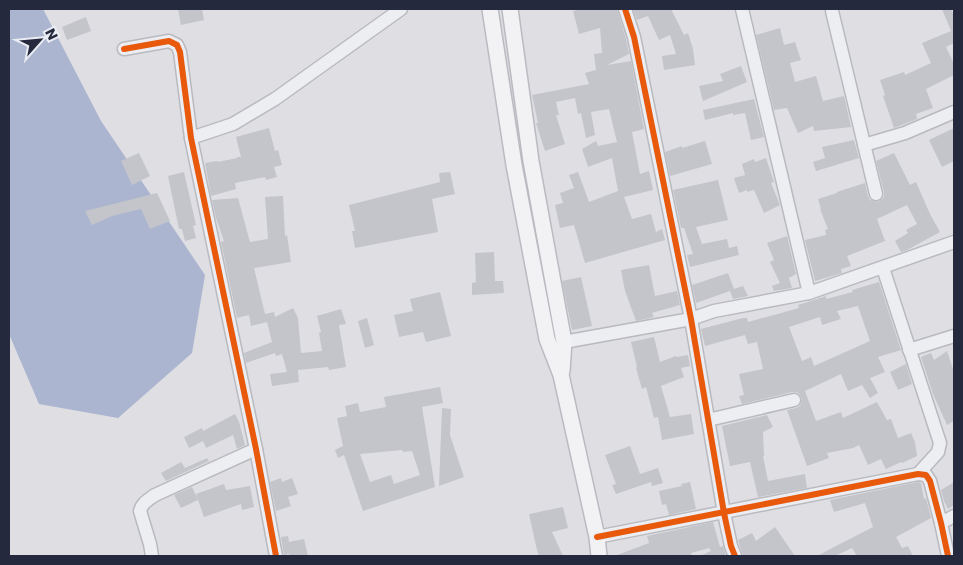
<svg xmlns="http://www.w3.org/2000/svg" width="963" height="565" font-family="Poppins,sans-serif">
  <rect width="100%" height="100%" fill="#dedee3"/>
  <polygon fill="#abb5d0" points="9,9 43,9 101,121 205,275 192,353 118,418 39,404 9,334"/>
  <g fill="#c4c5ca" fill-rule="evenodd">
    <polygon points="178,9 202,9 204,20 181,25"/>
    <polygon points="580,9 617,9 626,39 629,54 607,65 631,61 644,129 632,132 640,174 649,171 653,190 624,197 632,219 651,214 656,232 662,229 665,240 585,263 574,225 560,228 555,205 563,203 560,193 574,188 569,175 578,172 589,202 618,191 612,158 588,167 582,149 596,141 598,146 617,142 609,109 591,112 595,135 586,138 581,113 578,114 575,98 556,102 559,115 556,115 565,144 545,151 536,123 538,123 532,95 589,84 585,73 596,70 594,54 602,53 600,28 579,34 573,11"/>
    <polygon points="633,9 671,9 684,35 688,33 693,49 695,65 664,70 662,56 676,54 670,35 659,40 648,16 637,20"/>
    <polygon points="942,9 951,9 954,16 954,43 946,47 954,64 954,75 926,89 933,108 916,114 917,119 894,128 883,96 885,95 880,80 904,72 905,75 931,63 922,43 951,31"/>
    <polygon points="86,17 91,31 67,40 62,27"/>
    <polygon points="780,28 784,45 795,42 801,60 790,63 795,82 816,76 823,101 844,96 851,127 814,131 813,126 798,133 787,108 774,110 756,35"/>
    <polygon points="741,66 747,82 703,101 699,86 723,81 720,74"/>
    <polygon points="754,99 764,137 751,140 745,113 733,115 733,113 705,120 703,110"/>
    <polygon points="269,128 275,151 278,150 282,165 274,167 277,177 266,180 265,177 235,183 236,189 211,196 205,163 217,161 218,162 237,158 237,157 241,157 236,137"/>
    <polygon points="954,128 954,161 942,167 929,140"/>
    <polygon points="854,140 859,158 816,171 813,162 825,158 822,147"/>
    <polygon points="705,141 712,164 670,176 665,152 682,146 682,148"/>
    <polygon points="139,153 150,176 132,185 121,161"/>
    <polygon points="894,153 910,185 916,182 930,214 940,232 907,250 901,252 895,241 908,233 906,230 917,224 907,205 877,219 885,241 847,256 851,266 841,269 842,273 815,281 805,240 826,235 825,230 828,229 820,209 821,209 818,199 837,193 837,192 865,183 868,196 870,200 877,202 881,200 884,197 884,192 876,161"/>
    <polygon points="766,158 774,182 771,183 780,205 764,213 754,190 747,192 747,190 739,193 734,178 745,175 742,164 754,159 755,162"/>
    <polygon points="184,172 196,225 193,226 196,238 185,241 182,229 179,229 168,176"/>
    <polygon points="450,172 455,194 432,199 438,232 355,248 352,231 355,231 349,205 440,182 439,173"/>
    <polygon points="718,180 728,220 696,227 702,244 727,239 729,248 737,246 739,255 690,267 687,255 693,254 684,228 681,228 673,190"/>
    <polygon points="157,193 170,221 150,229 141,209 112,216 92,225 85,211"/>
    <polygon points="283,196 285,236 287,235 291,262 254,268 265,314 274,312 275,317 293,308 298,318 301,353 322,351 319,333 321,332 317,316 341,309 346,324 339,325 346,367 329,370 328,367 298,370 299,382 272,386 270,374 287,372 282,354 276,356 275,353 246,363 244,353 272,342 267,322 251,326 249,315 237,318 221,242 224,241 216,218 212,200 238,198 250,242 268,239 265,197"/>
    <polygon points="787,236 796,274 789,278 792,288 774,291 772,286 780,283 770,262 774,260 767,243"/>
    <polygon points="494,252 495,281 503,281 504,293 472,295 472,283 476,282 475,253"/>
    <polygon points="649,265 655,296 677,291 680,305 652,313 654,317 636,321 625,291 621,270"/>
    <polygon points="728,273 734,289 743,286 748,296 733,299 730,291 696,303 692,285"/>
    <polygon points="581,277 592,326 572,330 562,281"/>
    <path d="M879,282L901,350L878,357L885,372L870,378L878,393L870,398L862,385L848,391L841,374L805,391L816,421L841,412L843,418L877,402L887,420L891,419L898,438L911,433L915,442L917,456L902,463L901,462L886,469L881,459L868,465L859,445L853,448L827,453L829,458L807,466L787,410L796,408L800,406L802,399L800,395L797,392H792L742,404L739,396L744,395L739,374L763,369L757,342L748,344L745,335L705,346L701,329L743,318H747L748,322L799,308L798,305L811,301L826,296V299L853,292L852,290ZM858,306L870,341L814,366L811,357L802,361L789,327L820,317L822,325L841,319L837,311Z"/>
    <polygon points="440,292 451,336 426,342 423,332 399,337 394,315 413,311 410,299"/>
    <polygon points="367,318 374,345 365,348 358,321"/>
    <polygon points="654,337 660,362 676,356 677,357 688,355 690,366 681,368 684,377 661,386 670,417 691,414 694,434 662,440 658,417 654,418 646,387 642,389 636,368 637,367 631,342"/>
    <polygon points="947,351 954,372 954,421 947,425 933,394 921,357 931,353 934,360"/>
    <polygon points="906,364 912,384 898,390 890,372"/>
    <path d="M440,387L443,403L422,407L435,487L363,511L344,455L338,458L335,450L343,446L337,418L347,416L345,406L358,403L360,412L386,407L384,397ZM402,450L403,452L412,451L420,475L394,484L391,475L370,482L360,454Z"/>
    <polygon points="442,408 451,409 450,435 464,477 439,486"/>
    <polygon points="235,414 239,422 245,445 237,449 233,435 206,448 203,441 189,448 184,437 202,428 203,431"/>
    <polygon points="767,415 773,427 763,432 764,456 763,456 768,481 805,474 807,488 758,497 750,462 730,466 722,426"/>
    <polygon points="630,446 640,474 658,468 663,483 652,486 651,482 616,494 612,485 616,484 605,455"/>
    <polygon points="207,458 209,461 166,481 161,473 181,462 185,468"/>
    <polygon points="281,478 282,482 292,478 298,494 288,497 291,506 276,511 270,482"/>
    <polygon points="690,482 696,509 669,515 666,504 662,505 659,491 682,486 681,484"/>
    <polygon points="918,482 921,483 924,499 926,498 931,518 896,537 902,548 908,546 913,556 857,556 852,548 835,556 817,556 838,545 873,527 865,503 834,512 830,500"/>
    <polygon points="954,482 954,505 948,509 944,501 941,490"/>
    <polygon points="224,484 226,490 250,486 254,507 242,510 241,504 204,517 196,494"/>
    <polygon points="192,487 198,500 181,508 174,495"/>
    <polygon points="563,507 568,528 552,532 563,556 539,556 537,550 529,514"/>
    <polygon points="713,522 720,547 723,546 726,556 700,556 711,551 709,548 691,553 692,556 617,556 617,555 649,543 647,536"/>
    <polygon points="775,527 795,556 743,556 738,540 752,533 756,541"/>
    <polygon points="288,536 289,542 304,539 308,556 289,556 289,554 284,555 281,537"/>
  </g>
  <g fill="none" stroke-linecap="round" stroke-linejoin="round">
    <g stroke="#b9babf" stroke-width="15">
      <g id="minor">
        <polyline points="625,9 634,37 691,319 724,513 731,546 735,556"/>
        <polyline points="742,9 809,293"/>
        <polyline points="832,11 876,194"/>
        <polyline points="124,49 169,41 177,45 180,52 191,138 256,449 276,556"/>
        <polyline points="191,138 233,124 275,99 401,9"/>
        <polyline points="864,145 905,133 954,112"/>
        <polyline points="883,268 940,443 938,452 918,474"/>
        <polyline points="564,342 691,319 714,311 809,293 954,242"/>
        <polyline points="909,350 954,336"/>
        <polyline points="708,420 794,400"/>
        <polyline points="941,523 954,516"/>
        <polyline points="597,537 918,474 926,475 930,481 941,523 948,556"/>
        <path d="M152,556L150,544L140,511C142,503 148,500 155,495L256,449"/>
      </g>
    </g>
    <g stroke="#babbc1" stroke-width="18">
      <g id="major">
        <polyline points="490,9 514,165 547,339 561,375 597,537 599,556"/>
        <polyline points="510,9 531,161 564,342 562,371"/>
      </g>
    </g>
    <use href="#minor" stroke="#edeef1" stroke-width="12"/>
    <use href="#major" stroke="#f2f2f5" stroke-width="15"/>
    <g stroke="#ebedf4" stroke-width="9">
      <g id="cycleway">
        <polyline points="625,9 634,37 691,319 724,513 731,546 735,556"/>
        <polyline points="124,49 169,41 177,45 180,52 191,138 256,449 276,556"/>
        <polyline points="597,537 918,474 926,475 930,481 941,523 948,556"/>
      </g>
    </g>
    <use href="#cycleway" stroke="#e8590c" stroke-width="6"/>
  </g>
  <rect width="963" height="565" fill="none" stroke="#25293d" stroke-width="20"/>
  <g transform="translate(40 40) rotate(63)" stroke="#ebedf4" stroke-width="4" paint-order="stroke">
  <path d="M0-4L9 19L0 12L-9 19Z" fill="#25293d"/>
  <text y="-8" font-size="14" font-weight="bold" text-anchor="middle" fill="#25293d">N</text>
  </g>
</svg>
